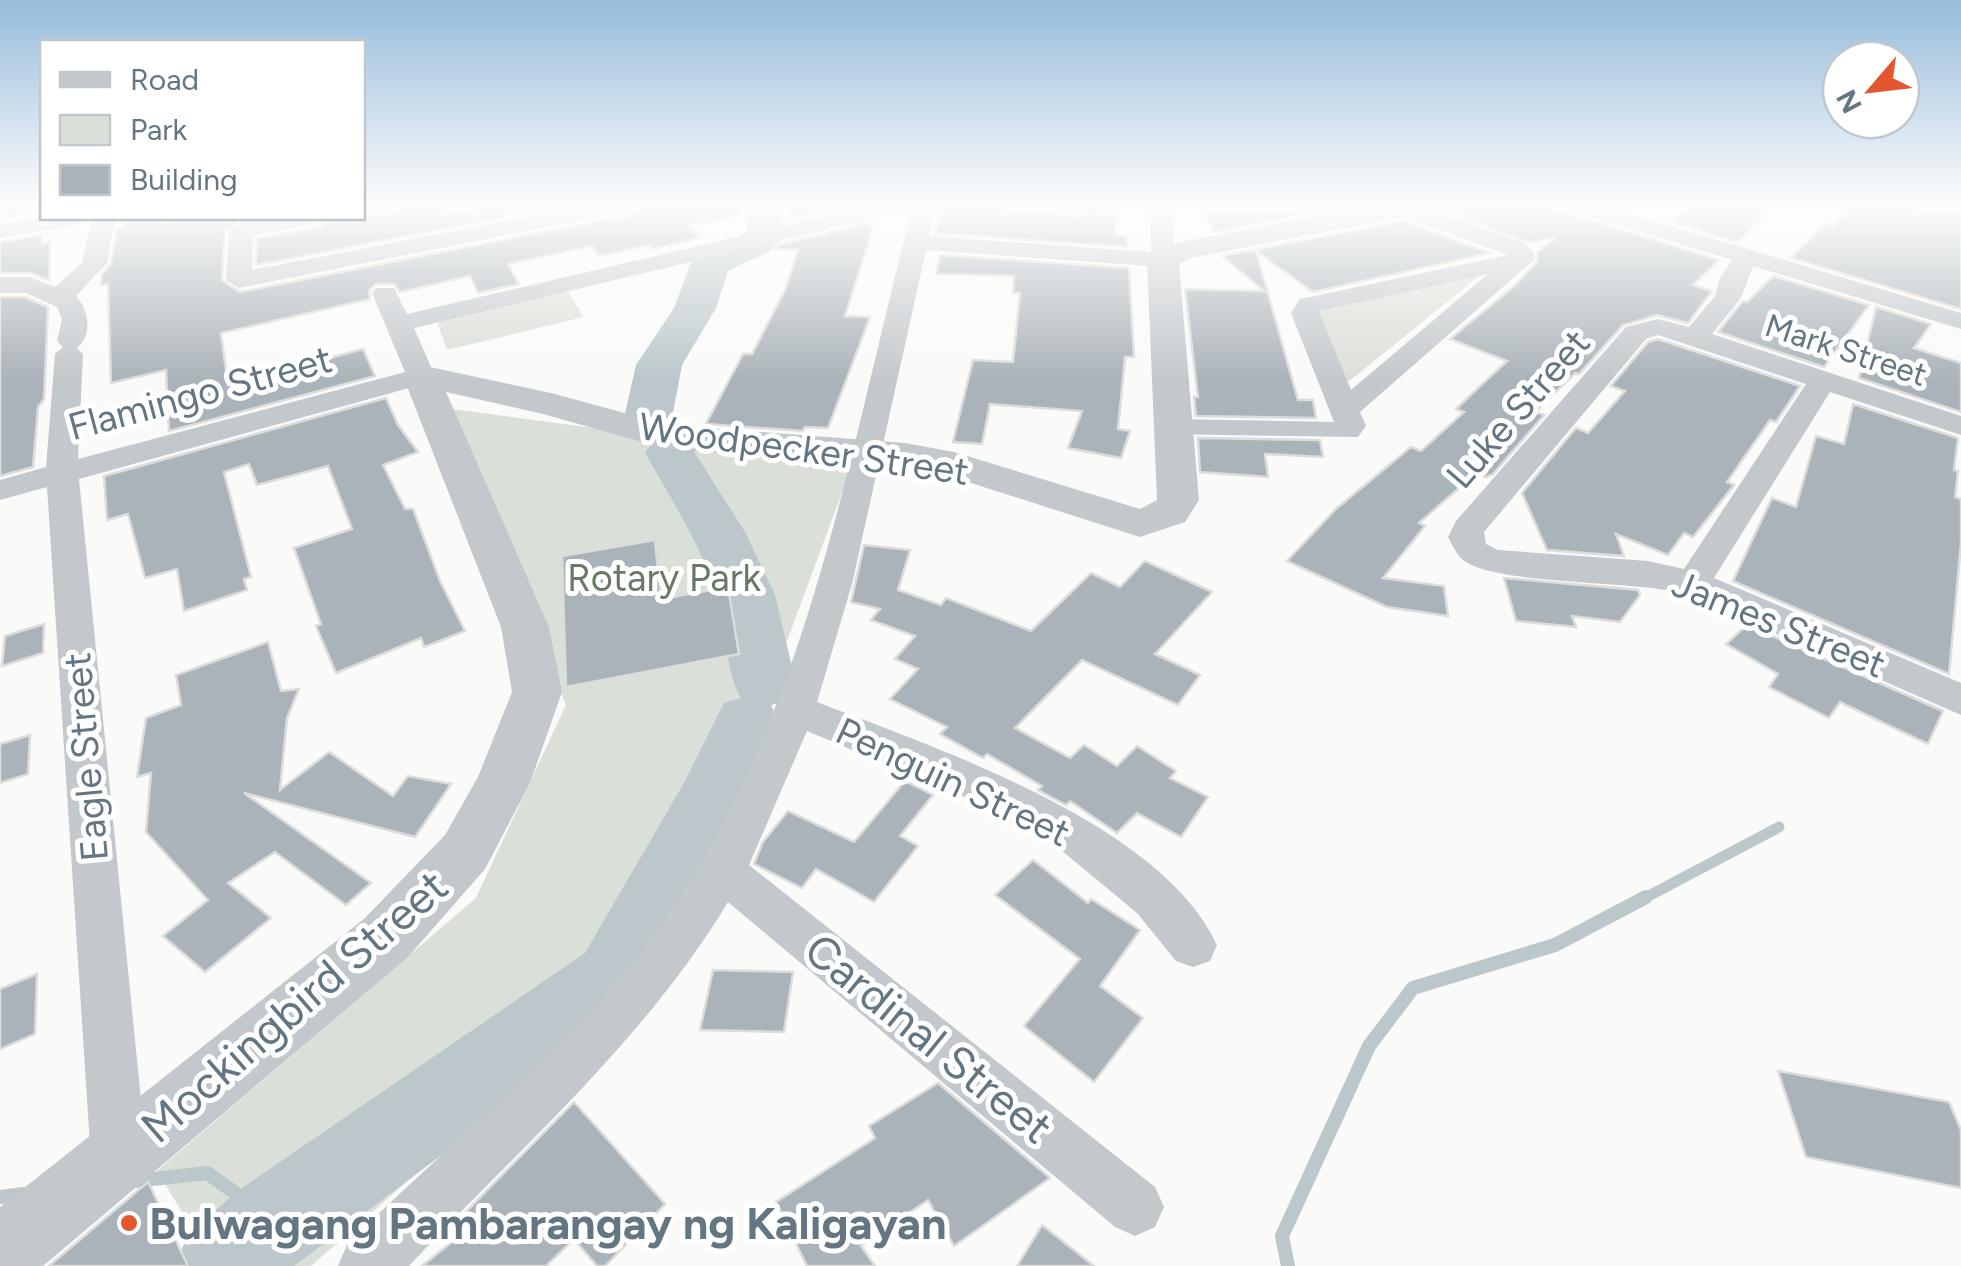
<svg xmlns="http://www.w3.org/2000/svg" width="1961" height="1266" font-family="Figtree,sans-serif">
  <rect width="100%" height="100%" fill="#fafaf8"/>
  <g fill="#dadfd7">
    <polygon points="1489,268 1348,382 1303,308"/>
    <polygon points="567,289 583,317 447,350 436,319"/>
    <polygon points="452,409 853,463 693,894 546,1059 311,1266 215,1266 157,1171 476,898 566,705"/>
  </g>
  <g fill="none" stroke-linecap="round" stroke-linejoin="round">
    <polyline stroke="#bbc7cb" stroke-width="11" points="1641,900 1779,827"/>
    <g stroke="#bbc7cb" stroke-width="14">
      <polyline points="135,1181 207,1173 275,1221"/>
      <polyline points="0,1197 24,1194"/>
      <polyline points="1288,1266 1282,1236 1369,1046 1413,988 1555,945 1646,897"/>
    </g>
    <g fill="#bbc7cb" fill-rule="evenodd">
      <path d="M738,204H774C803,247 760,254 728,271L716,308L682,365L672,418L665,428L648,432L631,428L624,418L636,365L674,308L690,265L696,257L747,231L746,218Z"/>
      <path d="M670,438L688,442L745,532L775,595L796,684L787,700L771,705L779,721L745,800L641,1005L294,1266H175L189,1232L242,1188L585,953L684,783L724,703L741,698C723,666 728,627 716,592C699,543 671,498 645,453L652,442Z"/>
    </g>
  </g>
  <g fill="#aab3b9" stroke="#dcdcda" stroke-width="2.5">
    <polygon points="0,204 42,204 42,213 0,220"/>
    <polygon points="412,204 443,204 448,214 497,204 552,204 554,208 256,265 257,238 311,229 337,218 393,213 398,207"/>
    <polygon points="642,204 740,204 741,215 690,226 700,238 652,249 649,245 599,256 592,246 508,264 519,284 478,293 470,276 400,292 394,284 376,284 369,291 370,299 221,333 228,385 363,349 375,376 169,431 166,370 111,383 108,284 101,285 102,274 111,264 117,229 124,228 124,218 160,218 161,223 188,218 245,218 225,230 222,280 240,292 628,215"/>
    <polygon points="795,204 847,204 850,207 787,221"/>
    <polygon points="945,204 992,204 993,207 1080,216 1081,207 1116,209 1115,236 1126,236 1127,247 935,233"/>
    <polygon points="1289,204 1361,204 1214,232 1204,213 1306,213"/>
    <polygon points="1442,204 1540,204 1719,260 1693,285 1712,291 1688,323 1657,315 1623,325 1579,374 1575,373 1535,412 1544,415 1492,475 1486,477 1476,473 1419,523 1425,526 1383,578 1444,586 1448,616 1387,607 1287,561 1336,509 1411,447 1421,451 1464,412 1456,409 1507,361 1450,339 1514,286 1537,262 1537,252 1556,237 1530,243 1439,209"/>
    <polygon points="1690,204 1777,204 1737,242 1670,222"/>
    <polygon points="1853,204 1903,204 1940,214 1944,210 1961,214 1961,309 1791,258 1826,223 1834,225"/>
    <polygon points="1403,221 1490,253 1313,292 1256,251 1298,400 1313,400 1316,418 1196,416 1194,397 1198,397 1185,289 1264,291 1222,256"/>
    <polygon points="868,223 873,228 845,316 870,317 828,428 805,427 803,431 706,424 743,354 752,354 786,288 798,250 775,249 777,245"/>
    <polygon points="42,235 42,244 50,242 49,280 30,273 0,273 0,242"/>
    <polygon points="940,255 1129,268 1134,357 1125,357 1118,429 1130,431 1121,458 1068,448 1082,411 990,404 982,444 953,442 973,360 1013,362 1020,293 1013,293 1014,276 936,274"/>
    <polygon points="1773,276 1869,305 1824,367 1718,332 1743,301 1747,302"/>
    <polygon points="0,297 25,297 48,307 44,399 38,407 33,467 0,476"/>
    <polygon points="1876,307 1931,324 1914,348 1961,363 1961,412 1859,378"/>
    <polygon points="1658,339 1800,386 1776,422 1770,420 1727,482 1734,485 1693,537 1684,533 1668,555 1616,534 1624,556 1547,550 1522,493 1576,428 1588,433 1625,391 1611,386 1648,342"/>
    <polygon points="386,398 398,425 418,452 383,465 405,509 413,509 440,581 465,631 424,647 421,638 336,673 316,626 321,624 294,548 352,529 328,466 257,485 249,464 224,472 251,577 244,579 247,590 184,611 177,569 145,578 128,514 107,520 104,476"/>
    <polygon points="1853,404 1958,438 1954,470 1958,471 1955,497 1961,499 1961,543 1949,674 1733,581 1772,498 1796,507 1816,436 1844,444"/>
    <polygon points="1198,438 1320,440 1323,457 1265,454 1268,477 1200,472"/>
    <polygon points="655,540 661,599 728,587 739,654 566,687 562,556"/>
    <polygon points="864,545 910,550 898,590 941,605 946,598 1031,631 1091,573 1120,587 1145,561 1212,592 1155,654 1200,675 1178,705 1082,660 1015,728 1070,758 1084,745 1117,766 1137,746 1176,771 1170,778 1208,797 1181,837 1137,813 1117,833 1070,801 1066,805 1038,790 1042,786 987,754 983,758 940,734 947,727 890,699 918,669 895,659 915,636 871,620 880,609 851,602"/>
    <polygon points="1504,578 1638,590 1640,595 1620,622 1572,616 1576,627 1516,621"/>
    <polygon points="44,624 43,653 2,666 5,636"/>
    <polygon points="1747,625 1943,711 1928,744 1840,702 1829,718 1769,687 1778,674 1726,644"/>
    <polygon points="268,642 281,691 299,689 287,718 280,790 329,752 393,796 408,776 451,784 415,837 244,793 371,883 346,905 275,852 228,883 271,918 205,972 163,936 208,900 146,832 151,773 137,777 146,718 181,705 176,675"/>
    <polygon points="30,735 28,774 0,783 0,744"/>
    <polygon points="905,781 933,795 900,836 918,846 874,902 816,869 802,888 754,864 763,842 788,811 854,842"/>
    <polygon points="1033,860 1088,903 1091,899 1140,930 1100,986 1143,1018 1094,1082 1024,1026 1080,959 995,895"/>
    <polygon points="713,970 793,972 784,1032 700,1030"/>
    <polygon points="37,974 35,1034 0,1049 0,989"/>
    <polygon points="1778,1071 1949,1102 1961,1130 1961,1188 1806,1157"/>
    <polygon points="938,1083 1050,1178 954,1246 928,1200 861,1246 875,1266 807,1266 776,1202 875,1138 869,1126"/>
    <polygon points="574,1102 665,1204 605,1266 597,1266 574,1239 546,1266 422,1266 458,1237 451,1227"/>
    <polygon points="148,1182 188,1266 49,1266"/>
    <polygon points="1042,1225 1094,1266 1017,1266"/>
  </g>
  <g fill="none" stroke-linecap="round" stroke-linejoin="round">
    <g fill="#c3c8cc" fill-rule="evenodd">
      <polygon points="362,204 395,204 392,209 362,215"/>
      <path d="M593,204H638L627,211L239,288L226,280L229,230C249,212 296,216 322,218L310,225L253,235L252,270Z"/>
      <path d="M878,204H936L929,236L1151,252L1150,204H1172L1175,260L1163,267L926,250L852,584L817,702C935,748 1161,823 1217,945L1210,961L1193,967L1176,961L1137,913L1061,850L969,799L807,731L749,865L1155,1187L1164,1207L1155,1227L1135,1236L1115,1227L728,902C643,1043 520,1147 409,1266H338L347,1245C451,1140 580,1041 665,920C810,711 849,450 912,209L414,328L435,376L431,382L79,479L147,1160L139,1180L119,1188L99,1180L91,1160L47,487L0,500V480L46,467L55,354L63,347L57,341L62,319L57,307L26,293H0V277H30L55,287L82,263L92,218H115L107,263L76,296C89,310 93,335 77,348L83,354L78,459L405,372L372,293L376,288H394L407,314Z"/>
      <path d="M1392,204H1411L1521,241L1533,251L1535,259L1360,412L1366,426L1358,437L1162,434L1158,428L1162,422L1173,419L1334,422L1291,313L1300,299L1508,255L1393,213L1390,208ZM1488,274L1351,390L1319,311Z"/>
      <path d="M1563,204H1598L1961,313V329L1753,266L1741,298L1712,334L1961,416V435L1830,392L1714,578L1961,683V715L1683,593C1633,581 1499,584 1466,562C1457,557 1453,546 1448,537L1456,521L1626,327L1658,319L1689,327L1715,296L1720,278L1732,260L1566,209ZM1658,335L1806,384L1684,569L1648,561L1498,550L1486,544L1484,532L1646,339Z"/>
      <polygon points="42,217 90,218 78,225 0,238 0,224"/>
    </g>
    <polygon fill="#c3c8cc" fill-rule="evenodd" points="1380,204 1438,204 1434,210 1424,213 1190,258 1179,264 1199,500 1185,522 1140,537 946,475 905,467 667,449 543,414 446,392 549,627 562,692 530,783 485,869 408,957 43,1266 0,1266 0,1207 364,919 445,835 478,777 512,692 501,627 403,376 408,368 421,365 551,393 669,425 905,443 954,452 1140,509 1157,500 1147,260 1152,253 1181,242"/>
  </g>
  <linearGradient id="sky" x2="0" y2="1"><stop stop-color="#96bcdc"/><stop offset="0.54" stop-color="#fdfdfc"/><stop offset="1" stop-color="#fdfdfc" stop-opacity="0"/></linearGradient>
  <rect width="1961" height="381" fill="url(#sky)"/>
  <circle fill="#e4572e" stroke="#fff" stroke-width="4" cx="129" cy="1223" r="10"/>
  <g text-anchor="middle" stroke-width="10" stroke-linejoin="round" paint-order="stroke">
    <g font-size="32" fill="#657683" stroke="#fff">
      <text transform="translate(1846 350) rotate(18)" y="11">Mark Street</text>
    </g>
    <g font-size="38" fill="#657683" stroke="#fff">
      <text transform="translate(200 393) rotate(-15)" y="13">Flamingo Street</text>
      <text transform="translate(1518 409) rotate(-49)" y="13">Luke Street</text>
      <text transform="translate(804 449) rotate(8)" y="13">Woodpecker Street</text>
      <text transform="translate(1779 624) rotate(22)" y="13">James Street</text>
      <text transform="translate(86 757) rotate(-95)" y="13">Eagle Street</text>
      <text transform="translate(953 782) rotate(25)" y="13">Penguin Street</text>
    </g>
    <g font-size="38" fill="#687a64" stroke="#fff">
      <text x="664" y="591">Rotary Park</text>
    </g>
    <g font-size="45" fill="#657683" stroke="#fff">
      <text transform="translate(294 1006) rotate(-41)" y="16">Mockingbird Street</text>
      <text transform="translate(929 1038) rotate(39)" y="16">Cardinal Street</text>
    </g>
    <g font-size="45" font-weight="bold" fill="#657683" stroke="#fff" text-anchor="start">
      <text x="149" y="1239">Bulwagang Pambarangay ng Kaligayan</text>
    </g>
  </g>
  <rect x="40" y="40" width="325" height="180" fill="#ffffff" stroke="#c1c8cd" stroke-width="2.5"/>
  <rect x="60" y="72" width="50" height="15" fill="#c3c8cc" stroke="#c1c8cd" stroke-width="2.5"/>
  <text x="130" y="90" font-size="30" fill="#657683">Road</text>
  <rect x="60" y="115" width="50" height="30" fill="#dadfd7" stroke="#c1c8cd" stroke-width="2.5"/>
  <text x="130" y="140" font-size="30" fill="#657683">Park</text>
  <rect x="60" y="165" width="50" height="30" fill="#aab3b9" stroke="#c1c8cd" stroke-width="2.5"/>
  <text x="130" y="190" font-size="30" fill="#657683">Building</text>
  <g transform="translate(1871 90) rotate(242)"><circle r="48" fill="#ffffff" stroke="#c1c8cd" stroke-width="2.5"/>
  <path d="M0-8L18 38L0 25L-18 38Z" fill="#e4572e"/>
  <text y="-15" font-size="28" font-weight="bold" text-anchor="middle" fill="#657683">N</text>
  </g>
</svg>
